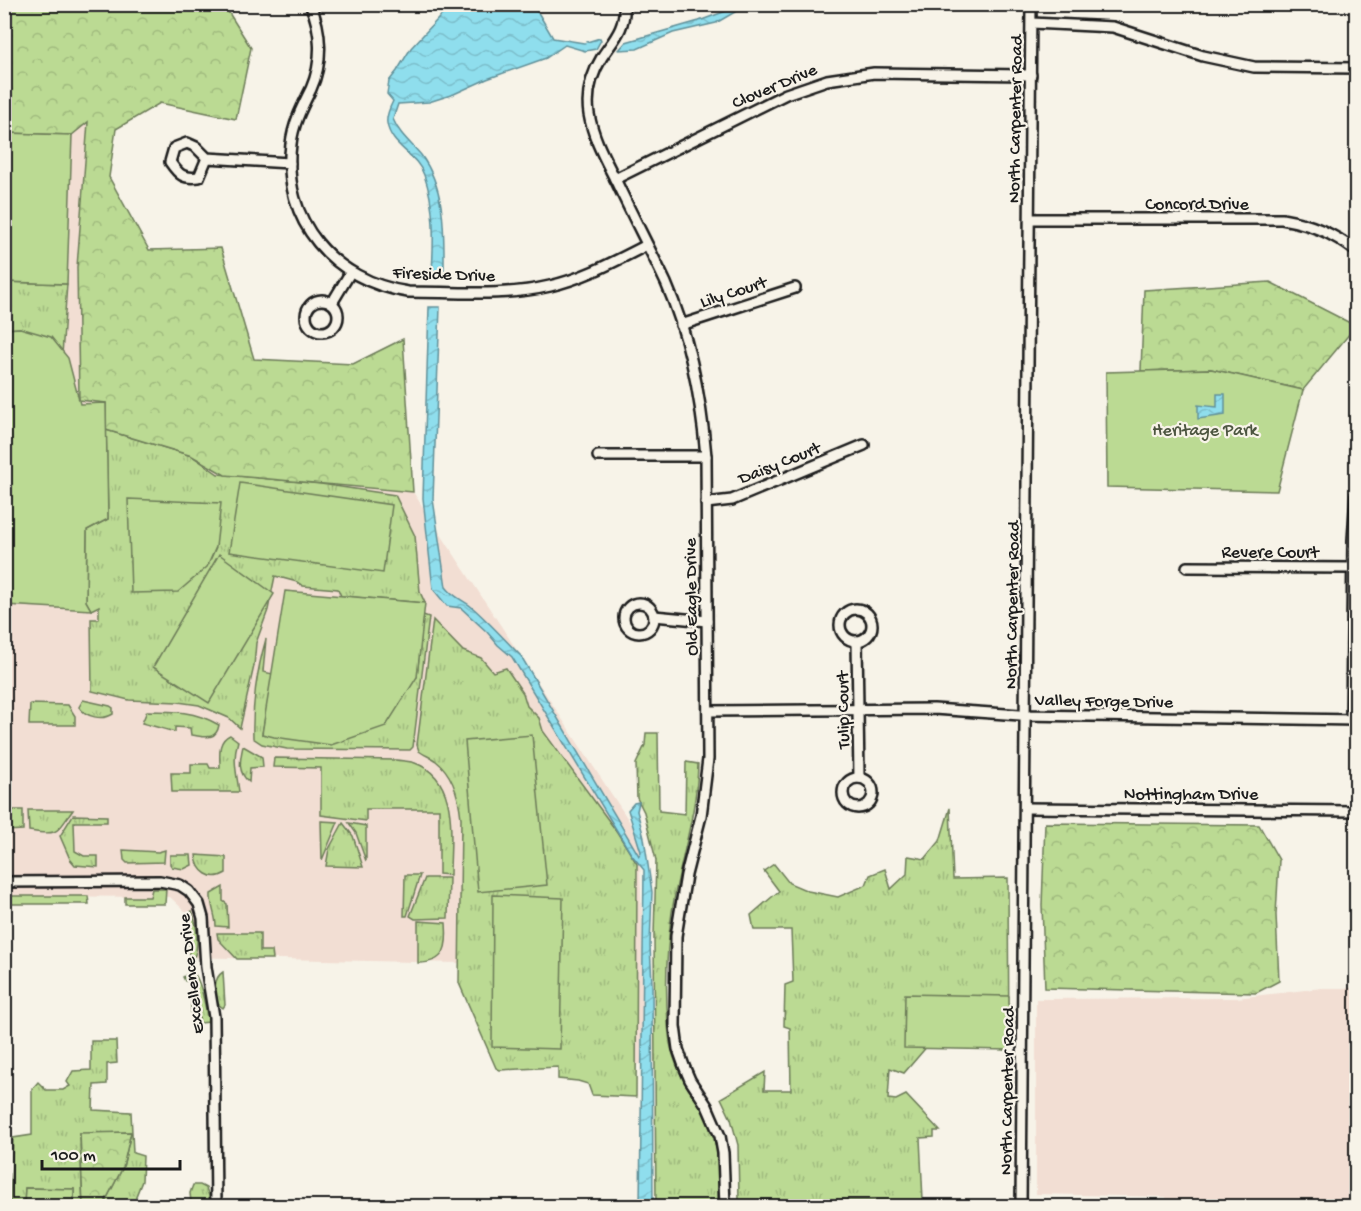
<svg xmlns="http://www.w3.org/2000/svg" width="1361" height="1211" font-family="'Gochi Hand',sans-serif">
  <defs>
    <pattern id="grass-tufts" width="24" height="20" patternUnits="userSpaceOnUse" patternTransform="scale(1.5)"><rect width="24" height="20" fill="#bbda93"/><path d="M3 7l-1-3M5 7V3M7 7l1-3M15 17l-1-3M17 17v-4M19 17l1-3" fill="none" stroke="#a0ba7e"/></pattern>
    <pattern id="forest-crowns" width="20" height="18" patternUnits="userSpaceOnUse" patternTransform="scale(1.5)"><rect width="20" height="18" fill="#bbda93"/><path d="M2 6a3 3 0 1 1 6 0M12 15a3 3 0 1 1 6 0" fill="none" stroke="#a0ba7e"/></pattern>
    <pattern id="water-waves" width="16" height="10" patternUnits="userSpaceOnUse" patternTransform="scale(1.5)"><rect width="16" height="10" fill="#8fdeed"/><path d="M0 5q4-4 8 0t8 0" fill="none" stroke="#7bbecb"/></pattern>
  </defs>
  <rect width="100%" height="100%" fill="#f7f3e8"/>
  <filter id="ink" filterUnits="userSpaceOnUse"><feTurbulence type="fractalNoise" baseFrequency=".0167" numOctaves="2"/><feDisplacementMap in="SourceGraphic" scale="12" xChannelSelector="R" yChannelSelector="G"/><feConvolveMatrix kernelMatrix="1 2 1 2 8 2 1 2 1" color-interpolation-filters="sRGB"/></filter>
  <g filter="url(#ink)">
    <g fill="#f2ded3">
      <polygon points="4,119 88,121 77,267 80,400 106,403 225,475 413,492 639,836 647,1064 500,1070 460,963 188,957 187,913 170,897 6,896"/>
      <polygon points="1322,988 1356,988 1356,1206 1167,1206 1166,1197 1036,1194 1036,999 1237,998"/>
    </g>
    <g fill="url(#grass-tufts)" stroke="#6c7b58" stroke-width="1.5">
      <polygon points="4,282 67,284 62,355 20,328 5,329"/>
      <polygon points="106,430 192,456 218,474 321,484 395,495 415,536 420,592 425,603 341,596 338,589 303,586 297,582 275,576 268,610 256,643 254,666 240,728 229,718 199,705 178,702 129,700 92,691 91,619 99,619 99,606 91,610 86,601 87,530 108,519"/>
      <path d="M423,615L429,617L413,747L410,750L287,749L262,744L253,738C252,705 257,670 266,639L263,672L273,674L262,734L417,677Z"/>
      <path d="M433,620L463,651L481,658L493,672L506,668L523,693L527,706L539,718L543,731L617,832L637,864L636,1097L592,1095L588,1084L578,1081L558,1079V1067L500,1070L496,1068L459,983L461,818C459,798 454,775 436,761C431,757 424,755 419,751L417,745Z"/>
      <path d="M83,700L110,706L113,708V714C102,721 86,717 79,707Z"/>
      <polygon points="30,704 68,705 75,716 75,725 29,725"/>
      <path d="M147,711C174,711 195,711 219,725C216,742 203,736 191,735L190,728L175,727V732L142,723Z"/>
      <path d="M646,733H658L659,811L685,814L686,762L698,764C697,815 679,863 672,912C666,952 665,995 669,1035C671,1056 681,1077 692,1094C696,1101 702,1106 706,1112C721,1141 718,1175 718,1206H656L654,936L656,860L644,812L637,798L636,764L645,745Z"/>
      <path d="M230,735L238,741C232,759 237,774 239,792H172L171,773H191V764H208L210,768H220C220,755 217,741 230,735Z"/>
      <path d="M243,746L262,757L263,767L250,768L249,782C237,772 240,760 243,746Z"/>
      <path d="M274,758L396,760C402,761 409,761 415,763C460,779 450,838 450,875L439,874V809H366V821L321,815V768L273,767Z"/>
      <polygon points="950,808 953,879 1008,878 1009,1050 929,1044 904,1073 890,1068 888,1099 896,1100 906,1095 940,1131 934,1131 934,1137 920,1138 923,1201 928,1206 903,1206 903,1201 739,1200 738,1145 731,1119 721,1098 765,1072 764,1090 791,1090 790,1028 784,1026 785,985 793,982 791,930 754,930 751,915 779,891 764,871 774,864 789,883 808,891 838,897 866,885 870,875 885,869 891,889 907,874 908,856 925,859 940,841"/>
      <polygon points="5,810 23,810 23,830 5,831"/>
      <path d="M28,810H73C56,833 59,836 29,831Z"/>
      <polygon points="73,815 107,816 107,822 74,822 75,851 84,856 98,856 98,867 75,865 70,859 60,836"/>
      <polygon points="321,821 338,822 322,860"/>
      <polygon points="343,823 353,836 363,867 326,866 329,849"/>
      <polygon points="349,823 366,826 366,861 356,833"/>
      <polygon points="123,850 158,852 165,850 164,862 127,863 124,860"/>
      <polygon points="170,855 191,855 192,865 184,869 172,867 170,864"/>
      <path d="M196,855L226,857V873C211,882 197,872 196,855Z"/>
      <polygon points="405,875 420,875 407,916 404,916"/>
      <polygon points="425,878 449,878 448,918 415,919 410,916"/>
      <polygon points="4,886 6,896 88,896 89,904 5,904"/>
      <path d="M223,887V901L227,904L228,927L216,926C216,916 210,904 211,894Z"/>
      <polygon points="152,889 166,889 165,904 125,904 125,897 150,897"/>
      <path d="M192,911C197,924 200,947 193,959L189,955L187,915Z"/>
      <path d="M418,921L446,923C448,947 446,963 418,963Z"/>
      <polygon points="217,933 260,933 260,951 272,951 273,959 237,959 218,939"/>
      <path d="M192,971C202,980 205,1009 209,1022L200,1023L199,1018H192L191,1015V981H185L183,977Z"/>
      <path d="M223,972L225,1005L223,1008L218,1004C215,992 212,979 223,972Z"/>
      <polygon points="91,1041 116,1041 117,1063 107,1064 107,1084 94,1085 93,1110 131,1112 133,1153 143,1156 142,1181 136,1196 136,1206 106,1206 106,1200 123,1167 131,1132 80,1134 83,1206 74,1206 74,1189 25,1188 24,1206 10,1206 13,1138 32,1135 32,1089 38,1082 46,1090 63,1090 70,1086 67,1082 73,1071 91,1070"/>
      <polygon points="193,1185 200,1185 206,1188 209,1196 209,1206 199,1206 198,1204 191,1202 190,1193"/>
    </g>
    <g fill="url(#forest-crowns)" stroke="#6c7b58" stroke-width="1.5">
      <polygon points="5,5 224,5 251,48 236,119 160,103 116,129 109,177 149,250 221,248 254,359 353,364 403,339 413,492 225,475 192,456 106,430 106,403 79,400 77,267 88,122 72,135 5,133"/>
      <polygon points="1270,282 1356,326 1303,390 1211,369 1141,371 1144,290"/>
      <polygon points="1045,823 1259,825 1279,860 1276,915 1279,981 1256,993 1045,988 1042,905"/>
      <polygon points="131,1132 123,1167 106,1200 106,1206 83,1206 80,1133"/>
    </g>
    <g fill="#bbda93" stroke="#6c7b58" stroke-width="1.5">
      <polygon points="5,133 72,135 67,284 5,282"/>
      <polygon points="20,328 51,337 68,358 80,404 106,403 108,519 87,530 86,601 91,610 5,605 5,329"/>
      <polygon points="1211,369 1303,390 1277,491 1107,487 1106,372"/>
      <polygon points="240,483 392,505 383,573 229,552"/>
      <polygon points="128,499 221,503 216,547 207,567 178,592 131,593"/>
      <polygon points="219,554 274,594 209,703 153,667"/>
      <polygon points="285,591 425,603 417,677 386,726 331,745 274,737 262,734"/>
      <polygon points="532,735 547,885 478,892 465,741"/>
      <polygon points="493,895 563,898 560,1049 492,1047"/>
      <polygon points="905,994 1009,996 1009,1050 904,1048"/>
      <polygon points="25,1188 74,1189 74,1206 24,1206"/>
    </g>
    <g fill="url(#water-waves)" stroke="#619099" stroke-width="1.5">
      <path d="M451,5H530L539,14L553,38L584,43L600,38L601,40L596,49L585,51L565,45L546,58L487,79L454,94L429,102L398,104L393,119C399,134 411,143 421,155C446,189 444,232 444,272H432C434,240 435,205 424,175C417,154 390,146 387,123C386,116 390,107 393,101L387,94L389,81L397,71L411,48Z"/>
      <polygon points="735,5 747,5 716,23 673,33 637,49 619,50 626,42 699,21 726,11"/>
      <path d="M429,307H440L433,499L446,587C455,599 463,599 473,608C490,623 505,640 521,656L639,856L641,852L628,810L634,803L639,802L637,811L644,838L652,892L650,946L652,983L653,1206H640L644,870L631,854L512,657L498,645L487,632L461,608L447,606L433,589L423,498Z"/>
      <polygon points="1217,394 1225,394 1225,415 1198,419 1198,405 1217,407"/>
    </g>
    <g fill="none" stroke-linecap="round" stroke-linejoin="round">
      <g stroke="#1c1c1c" stroke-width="14">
        <g id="minor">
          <path d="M310,4C322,31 323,62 311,89C302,107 293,124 291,144C281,221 334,281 408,292C455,292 504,297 550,286C585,278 615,261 647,245"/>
          <path d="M624,4C626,28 614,39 602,57C591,75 586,94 589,114C593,138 605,159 616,181C632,215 650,249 666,283C690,338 701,397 706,456L708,759L701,816L686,875L676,936L675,1026L678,1049L684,1066L690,1080L707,1106L720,1136L723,1153L725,1206"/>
          <polyline points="1032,23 1113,27 1203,56 1254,67 1356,68"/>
          <path d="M207,158L199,177C183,179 179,175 170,162L174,148L187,143L196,147L207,158L290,163"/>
          <polyline points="615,179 786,94 827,80 874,73 1031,75"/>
          <path d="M1030,219H1282C1311,224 1333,233 1356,251"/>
          <circle cx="322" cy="316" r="16"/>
          <polyline points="332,303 350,273"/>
          <polyline points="681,325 795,288"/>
          <polyline points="598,456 706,456"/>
          <polyline points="706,503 732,500 864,445"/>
          <polyline points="1187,567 1353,568"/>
          <circle cx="639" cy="618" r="15"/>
          <circle cx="856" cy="625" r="16"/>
          <polyline points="654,616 707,621"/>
          <polyline points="857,641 859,778"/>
          <polyline points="708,711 934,709 1020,715 1356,720"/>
          <polyline points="1351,720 1353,540 1356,495"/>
          <circle cx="858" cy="793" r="15"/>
          <polyline points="1025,808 1356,811"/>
          <polyline points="4,882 160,881 180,885 189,891 199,904 203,918 206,967 214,1017 216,1206"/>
          <polyline points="1021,1206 1031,4"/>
        </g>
      </g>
      <use href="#minor" stroke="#f7f3e8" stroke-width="9"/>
    </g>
  </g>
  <g text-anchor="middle" stroke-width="4.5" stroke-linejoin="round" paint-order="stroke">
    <g font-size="18" fill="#1c1c1c" stroke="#f7f3e8">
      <text transform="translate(774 85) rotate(-23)" y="6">Clover Drive</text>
      <text transform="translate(1014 119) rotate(-89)" y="6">North Carpenter Road</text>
      <text x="1197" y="209">Concord Drive</text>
      <text transform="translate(444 273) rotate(2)" y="6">Fireside Drive</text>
      <text transform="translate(733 291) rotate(-18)" y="6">Lily Court</text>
      <text transform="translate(779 462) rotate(-22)" y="6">Daisy Court</text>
      <text x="1270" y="557">Revere Court</text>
      <text transform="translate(690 597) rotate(-91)" y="6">Old Eagle Drive</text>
      <text transform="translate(1011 605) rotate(-89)" y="6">North Carpenter Road</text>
      <text transform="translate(1104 700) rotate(1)" y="6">Valley Forge Drive</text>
      <text transform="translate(842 710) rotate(-91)" y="6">Tulip Court</text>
      <text x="1191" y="799">Nottingham Drive</text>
      <text transform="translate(190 974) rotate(-97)" y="6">Excellence Drive</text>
      <text transform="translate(1006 1091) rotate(-89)" y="6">North Carpenter Road</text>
    </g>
    <g font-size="18" fill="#4c5540" stroke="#f7f3e8">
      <text x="1205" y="435">Heritage Park</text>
    </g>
  </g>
  <rect width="1361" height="1211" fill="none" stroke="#f7f3e8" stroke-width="24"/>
  <rect x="12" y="12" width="1337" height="1187" fill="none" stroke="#1c1c1c" stroke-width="2" filter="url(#ink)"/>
  <path d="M42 1160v9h138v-9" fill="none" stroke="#1c1c1c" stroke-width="3"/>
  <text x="51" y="1160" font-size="18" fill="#1c1c1c" stroke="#f7f3e8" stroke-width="4.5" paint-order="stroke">100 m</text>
</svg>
